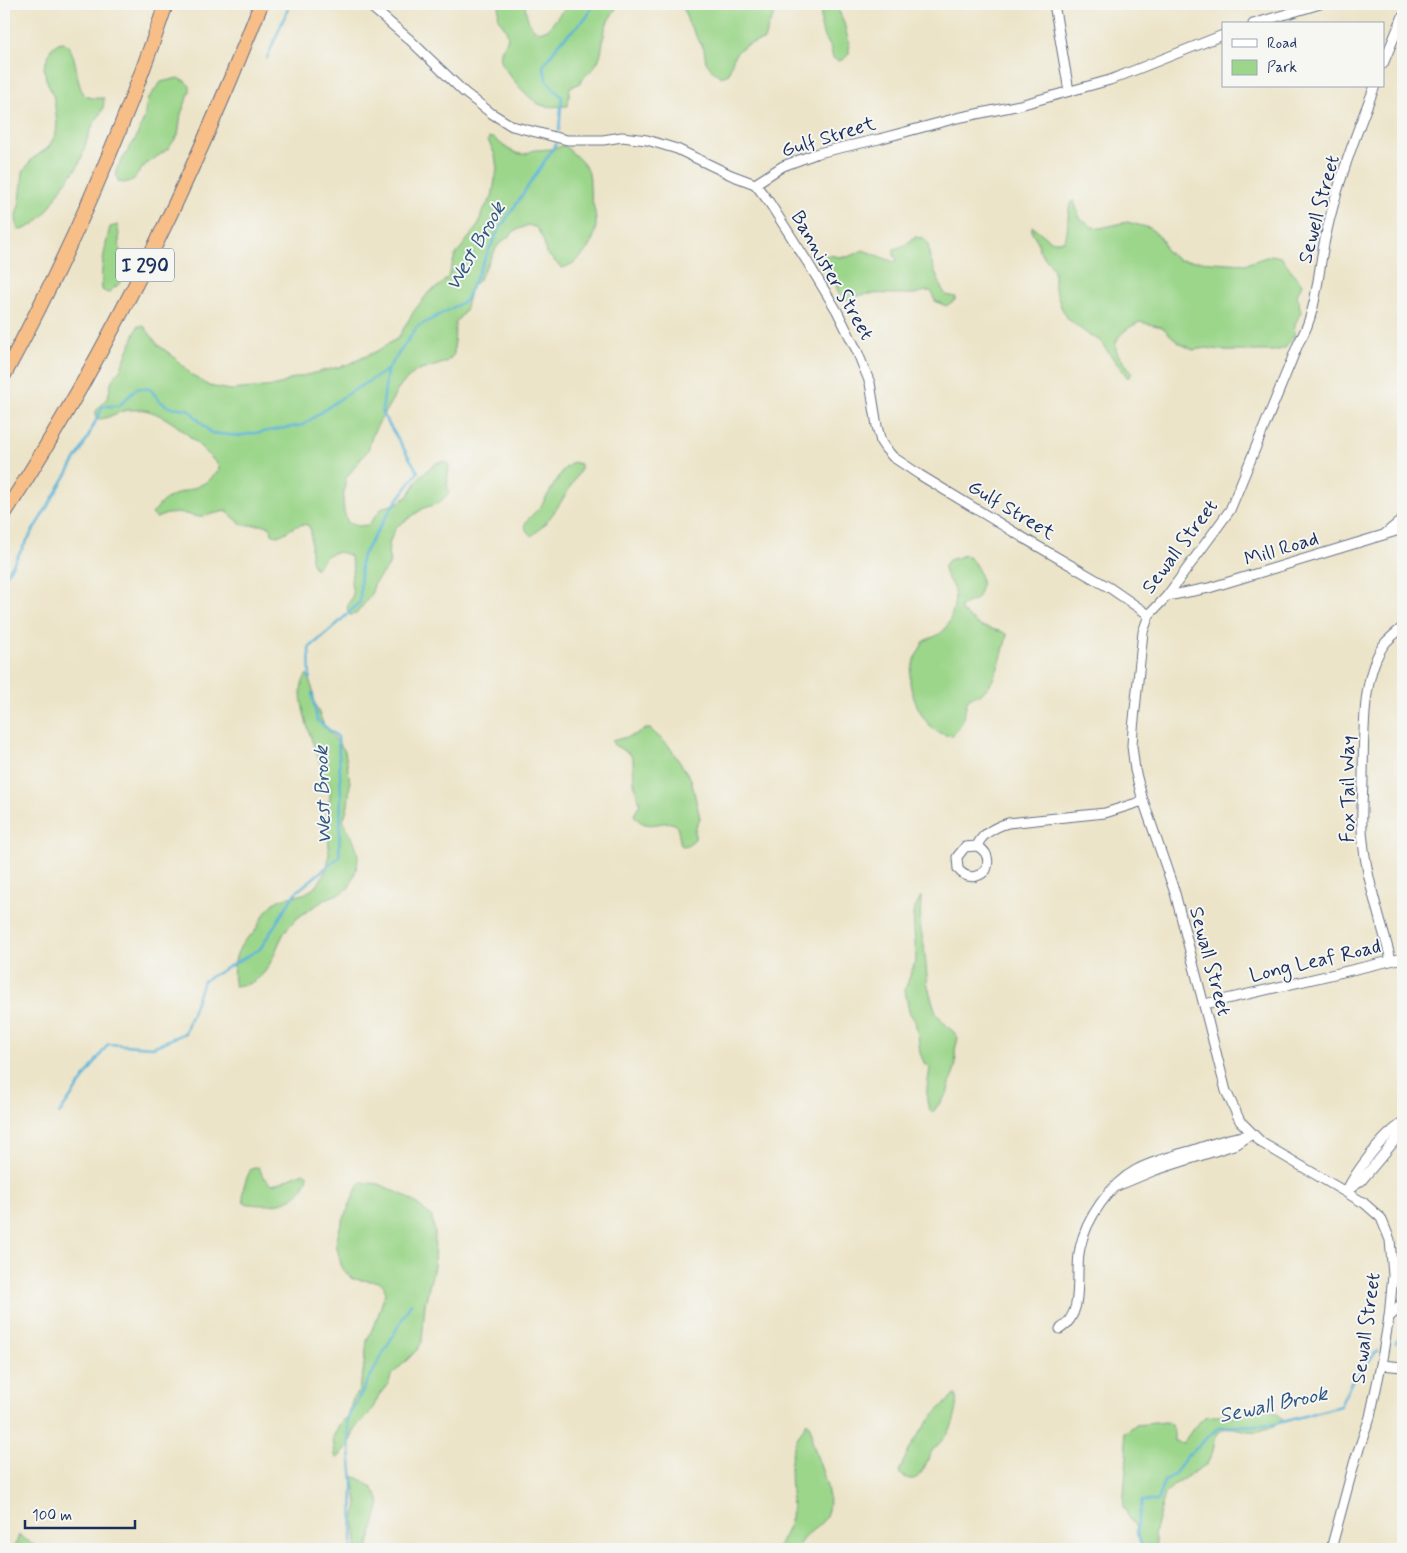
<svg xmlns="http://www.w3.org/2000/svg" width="1407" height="1553" font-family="Mynerve,sans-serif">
  <rect width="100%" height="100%" fill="#f6f6f2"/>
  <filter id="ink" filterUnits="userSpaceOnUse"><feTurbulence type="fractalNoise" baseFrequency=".02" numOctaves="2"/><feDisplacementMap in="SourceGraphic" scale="10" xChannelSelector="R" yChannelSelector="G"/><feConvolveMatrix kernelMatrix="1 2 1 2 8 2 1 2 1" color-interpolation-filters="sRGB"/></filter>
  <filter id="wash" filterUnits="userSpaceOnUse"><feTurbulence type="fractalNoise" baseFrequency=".0096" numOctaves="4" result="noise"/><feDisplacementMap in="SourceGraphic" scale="20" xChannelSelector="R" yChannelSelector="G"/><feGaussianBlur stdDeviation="1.12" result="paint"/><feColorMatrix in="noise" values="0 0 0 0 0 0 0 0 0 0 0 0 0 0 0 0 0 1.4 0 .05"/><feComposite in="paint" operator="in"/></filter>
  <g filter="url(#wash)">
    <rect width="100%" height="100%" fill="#ece4c8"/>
    <g fill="#9bd68a" stroke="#5b8274">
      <path d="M499,4H525C526,14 528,28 539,32L548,29L568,4H617C616,11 611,15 608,21C601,35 605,53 595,66C590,73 583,76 579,84L570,87L568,106C560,106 548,108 541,105C531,102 504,71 501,61C497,42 520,43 498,19Z"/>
      <path d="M682,4H780L768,27L764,40C741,45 734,49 729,74L721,77L713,71L706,62L704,49L688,22Z"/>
      <polygon points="823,4 840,4 838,9 844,23 849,44 849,54 844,59 839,61 833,58 830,46 823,34 821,26 821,11"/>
      <path d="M63,42C81,51 73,91 88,97C92,99 99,98 104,98C104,116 97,115 91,129C86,140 83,157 78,166C74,172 69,178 64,184C52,202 44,224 21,230L17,228L16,215L20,202L23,172L32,159L48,148L56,134L57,123L54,98L46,79L44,67L51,49L58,43Z"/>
      <polygon points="178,78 185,81 190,86 190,91 181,114 178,135 168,149 145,165 132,181 123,183 118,181 116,172 117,168 136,138 144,119 147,100 161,82"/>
      <path d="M489,138H494C501,144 515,156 525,154C529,153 532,150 536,150C547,149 553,150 564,145C572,153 582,160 588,171C591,177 589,187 591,194C592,203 596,212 596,221C597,242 581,263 562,268L546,253L544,242L537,228L528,225L515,231L498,245L478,281L471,288L465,311L455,323L454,354L447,362L415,372L400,386L373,433L368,450L346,478L343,499L344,512L348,523L358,526L368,525L383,507L396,504L408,496L420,476L438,462H446L449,465L447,484L449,493L439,503L424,508L396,527L390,541L388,553L390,562L388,567L375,582L371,595L356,614L350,615L347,608L353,594L351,582L353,567L350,556C332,547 326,556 315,569L311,560V531L308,525C295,522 289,533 277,536L272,533L271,528L265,525H243L226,511L199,517L181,513L167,514L156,518L152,514C156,510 160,503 165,500C183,488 206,490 219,469L218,465C198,444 174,417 145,410C140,409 134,410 129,410C117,411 108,420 96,419V411L108,397L112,380L121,368L138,326H144L158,345L173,356L192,375L209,386L230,390L276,386L294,378L347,365L377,351L398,338L414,311L429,292L439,286L448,277L455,256L479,224L482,212L492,197L497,169L495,155L488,140Z"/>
      <path d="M1074,201L1080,218L1092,227L1100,228L1127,222L1150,228L1162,239L1166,251L1178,260L1246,264L1272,255L1281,257L1302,284L1297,295L1301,312L1295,324L1294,336L1285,348L1274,351H1227L1206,348L1193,350L1179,343L1162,327L1140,322C1129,327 1109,338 1118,354C1122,361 1128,366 1132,373L1128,378L1099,340L1086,333L1068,319L1061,307L1054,285V270L1039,250L1038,242L1032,232V226L1051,241H1064C1070,229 1066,214 1071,202Z"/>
      <path d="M118,225L121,265L126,270L120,283L108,293L102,290C100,268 105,248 110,227Z"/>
      <path d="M915,237L923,238L928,243L930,259L942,289L946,295L956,297L955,300L946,306L935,301L932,292C925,289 920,294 913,294C891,295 867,290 847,300L839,294L833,277L824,265V256C831,254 835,257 842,257C849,258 857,253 863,250L894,262L897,260L894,255V249L905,245Z"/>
      <path d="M573,462L580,464L581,469C570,487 549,526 531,536L526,530L525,524L528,519L541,506L563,470Z"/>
      <path d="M965,555C979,562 987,586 976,599L961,606V611L980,626L1003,632L1007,635C1003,652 996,686 979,695C975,696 971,696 968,699C964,710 964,726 954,734C950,737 947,735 943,734C926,730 911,698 910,681C909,667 918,653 924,641C930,638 936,637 942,632C951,624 958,599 953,588C950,580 944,576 944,566L949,560Z"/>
      <path d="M307,674L313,690L315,704L324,725L345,751L350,783L348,806L343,821C358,847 364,856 350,885C346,894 336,894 328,898C315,906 301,914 291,924C274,941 275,973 250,983C246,985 240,985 235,986C230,969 237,942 253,934C259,925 264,912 272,905C286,890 306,905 323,876C332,861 329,840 326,824C325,813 331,802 330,790C329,782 325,777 322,769C315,750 297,703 302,684C303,681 305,677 307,674Z"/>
      <path d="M646,729H650L668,745L691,779L700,818L695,830V839L688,845L682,846C678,841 680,827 674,824C663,818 647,834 634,815L640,804L634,782L633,759L630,754L614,745L612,741L634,735Z"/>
      <path d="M921,896L920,926L924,945L928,987L936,1013L947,1026L956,1034L958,1038L955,1050L956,1064L947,1094L932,1113C922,1102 929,1080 930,1067L925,1065L920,1053L918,1036L915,1021L909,1012L905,990L916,959L913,913Z"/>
      <path d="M259,1167L263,1177L271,1184L281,1182L303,1172L308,1175C303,1205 268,1208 244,1203C241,1190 245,1181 251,1169Z"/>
      <polygon points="362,1182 379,1184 405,1196 416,1203 432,1217 435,1233 434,1266 425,1304 422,1342 417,1350 391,1376 389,1383 379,1395 371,1412 356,1427 349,1444 338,1458 335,1456 333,1437 340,1423 348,1415 353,1399 358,1393 363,1373 367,1341 379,1313 385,1292 384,1286 380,1282 352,1279 342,1268 336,1244 340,1227 357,1188"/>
      <path d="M956,1394C961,1402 953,1425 948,1434C943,1440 937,1445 932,1451C924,1465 920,1491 899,1473C910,1442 931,1414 956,1394Z"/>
      <path d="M1264,1408L1278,1414L1283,1420C1273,1427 1260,1433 1248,1431C1235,1429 1228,1424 1217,1433L1212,1454L1207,1464L1175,1484L1165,1494L1154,1534L1156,1545L1155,1549H1145L1140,1544L1135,1526L1123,1507L1127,1456L1124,1433L1135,1425L1166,1422C1175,1425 1174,1433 1174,1441L1183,1443L1195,1426L1205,1417L1213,1416H1233Z"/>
      <path d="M807,1422C812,1427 811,1434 812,1440C817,1463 837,1495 825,1518C821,1525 813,1529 808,1534C803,1538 799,1544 796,1549H777C782,1539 788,1529 791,1518C792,1509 792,1500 791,1491C789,1462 790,1446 807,1422Z"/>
      <path d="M353,1476C367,1481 376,1489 380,1503L368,1549H356L357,1539L354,1521L357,1504Z"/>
      <polygon points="19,1535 37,1547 47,1549 14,1549"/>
    </g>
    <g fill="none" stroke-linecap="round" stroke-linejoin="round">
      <g stroke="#5cb4d9" stroke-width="2.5">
        <polyline points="267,58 290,4"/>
        <polyline points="559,130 562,97 547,81 543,66 560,42 587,17 593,4"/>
        <polyline points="4,579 83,447 103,406 119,406 137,388 150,389 160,401 169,407 188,409 211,433 238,436 303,425 340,399 387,370"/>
        <polyline points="310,679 309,648 335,626 360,602 361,558 390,510 418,472 382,413 387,370 417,327 465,301 497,233 556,144"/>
        <polyline points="59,1114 108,1044 153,1047 185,1033 203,981 260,949 295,893 339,857 341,794 338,737 317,720 312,693"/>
        <polyline points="1396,1343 1403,1331"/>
        <polyline points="352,1549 353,1482 347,1419 411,1303"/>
        <polyline points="1143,1549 1136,1531 1142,1501 1157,1501 1164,1481 1174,1475 1186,1457 1219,1427 1275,1424 1340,1406 1351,1383 1377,1351"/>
      </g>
    </g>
  </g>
  <g filter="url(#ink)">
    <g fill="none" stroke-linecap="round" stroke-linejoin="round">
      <g stroke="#646e83" stroke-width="11">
        <g id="minor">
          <polyline points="368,4 410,40 464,92 491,113 512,126 567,140 603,140 622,137 647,140 677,149 731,175 755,184 783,166 818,153 879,139 957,118 1020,105 1110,80 1223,35"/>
          <polyline points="1054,4 1069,91"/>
          <polyline points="1253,24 1320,4"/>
          <polyline points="1383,64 1403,16"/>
          <polyline points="755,184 769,202 808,263 837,311 857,351 870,383 877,426 881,442 885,448 893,457 920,475 1027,540 1110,588 1149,615"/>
          <polyline points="1386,533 1403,519"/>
          <polyline points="1167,596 1209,588 1403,529"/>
          <path d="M977,846L965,847L957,857L958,869C966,879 977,879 986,870C990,860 987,851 977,846C982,833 995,827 1008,823L1105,813L1143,801"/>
          <path d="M1391,960C1381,921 1367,881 1363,841C1360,820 1363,798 1363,776C1364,739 1361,672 1386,642C1391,637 1397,632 1403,627"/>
          <polyline points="1205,1004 1403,958"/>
          <polyline points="1117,1186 1153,1171 1237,1144 1249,1136"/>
          <polyline points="1348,1190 1361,1181 1403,1131"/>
          <path d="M1346,1192C1355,1172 1384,1134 1403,1123"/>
          <polyline points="1389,1317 1397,1310 1403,1300"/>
          <path d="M1060,1329C1086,1313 1074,1274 1080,1248C1086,1219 1110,1184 1136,1170C1153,1161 1172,1156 1190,1151C1211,1144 1230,1137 1252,1135"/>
          <polyline points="1381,1365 1403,1367"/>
          <path d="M1331,1549L1355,1460L1370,1417L1381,1365L1389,1317L1393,1275L1390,1240L1381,1218L1364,1203L1262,1143L1240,1121L1226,1091L1175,893L1142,797L1135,770L1132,746L1133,729L1143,632L1149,615L1167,596L1230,510L1299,342C1317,314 1318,271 1325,239C1336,187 1355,136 1375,86"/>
        </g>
      </g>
      <g stroke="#646e83" stroke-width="16">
        <g id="highway">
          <path d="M4,375C68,257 123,131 166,4"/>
          <path d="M4,514C107,354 192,181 261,4"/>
        </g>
      </g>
      <use href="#minor" stroke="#fff" stroke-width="9"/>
      <use href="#highway" stroke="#f7be88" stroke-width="14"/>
    </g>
  </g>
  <g text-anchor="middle" stroke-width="4" stroke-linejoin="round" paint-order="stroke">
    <rect fill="#f6f6f2" stroke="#5d6b8a" stroke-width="1" x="116" y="248.5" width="58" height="33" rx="4"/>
    <g font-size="19" font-weight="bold" fill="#1b2f5e">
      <text x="145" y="272">I 290</text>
    </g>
    <g font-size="20" fill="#1b2f5e" stroke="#f6f6f2">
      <text transform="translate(828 136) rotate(-17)" y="7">Gulf Street</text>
      <text transform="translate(1318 209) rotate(-75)" y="7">Sewell Street</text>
      <text transform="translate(833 275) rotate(60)" y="7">Bannister Street</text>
      <text transform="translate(1012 509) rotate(31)" y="7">Gulf Street</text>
      <text transform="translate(1179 546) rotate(-53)" y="7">Sewall Street</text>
      <text transform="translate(1281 548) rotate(-17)" y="7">Mill Road</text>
      <text transform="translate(1347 789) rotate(-90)" y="7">Fox Tail Way</text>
      <text transform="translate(1315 960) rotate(-13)" y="7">Long Leaf Road</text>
      <text transform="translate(1211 961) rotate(75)" y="7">Sewall Street</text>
      <text transform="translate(1365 1328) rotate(-82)" y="7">Sewall Street</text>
    </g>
    <g font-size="21" font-style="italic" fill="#2e5783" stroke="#f6f6f2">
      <text transform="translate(475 246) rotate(-60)" y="7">West Brook</text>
      <text transform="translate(322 795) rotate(-92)" y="7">West Brook</text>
      <text transform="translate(1273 1404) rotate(-12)" y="7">Sewall Brook</text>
    </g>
  </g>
  <rect width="1407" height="1553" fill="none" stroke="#f6f6f2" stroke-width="20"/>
  <rect x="1222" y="22" width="162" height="65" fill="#f6f6f2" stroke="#9ea6b7"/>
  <rect x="1232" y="39" width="25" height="8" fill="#ffffff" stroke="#9ea6b7"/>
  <text x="1267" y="48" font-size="15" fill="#1b2f5e">Road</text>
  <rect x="1232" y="60" width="25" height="15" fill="#9bd68a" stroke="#9ea6b7"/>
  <text x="1267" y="72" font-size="15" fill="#1b2f5e">Park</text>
  <path d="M25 1520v8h110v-8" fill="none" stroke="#1b2f5e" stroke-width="2.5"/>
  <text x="32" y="1520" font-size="15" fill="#1b2f5e" stroke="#f6f6f2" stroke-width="4" paint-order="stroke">100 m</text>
</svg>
